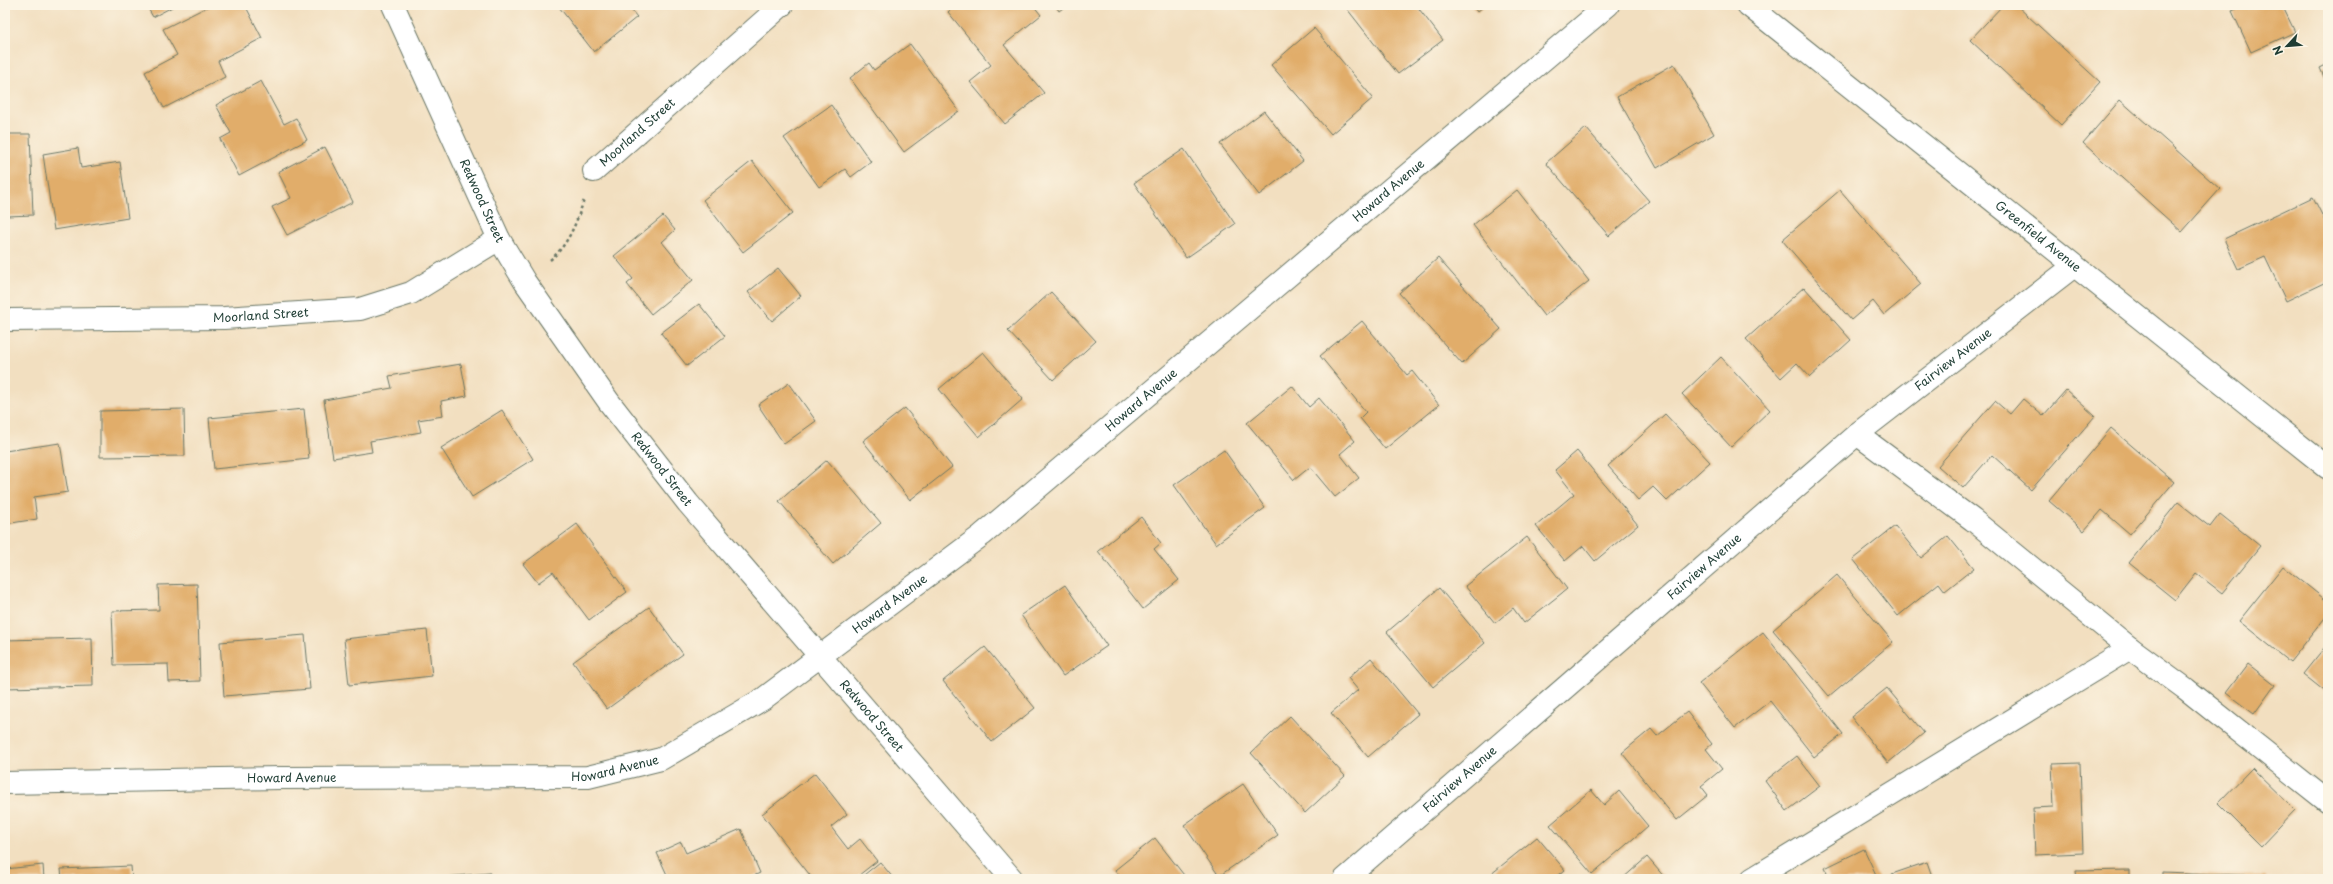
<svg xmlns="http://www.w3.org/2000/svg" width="2333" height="884" font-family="'Playpen Sans',sans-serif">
  <rect width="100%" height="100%" fill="#fcf5e5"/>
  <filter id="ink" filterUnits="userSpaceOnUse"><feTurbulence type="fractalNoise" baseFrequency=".025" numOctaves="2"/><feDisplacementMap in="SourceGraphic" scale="8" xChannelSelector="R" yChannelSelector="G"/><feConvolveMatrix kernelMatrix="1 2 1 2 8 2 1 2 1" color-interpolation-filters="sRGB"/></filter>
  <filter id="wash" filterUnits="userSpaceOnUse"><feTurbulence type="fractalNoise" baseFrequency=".012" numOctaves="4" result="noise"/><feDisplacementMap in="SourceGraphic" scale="16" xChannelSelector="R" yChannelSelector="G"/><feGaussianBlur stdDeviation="0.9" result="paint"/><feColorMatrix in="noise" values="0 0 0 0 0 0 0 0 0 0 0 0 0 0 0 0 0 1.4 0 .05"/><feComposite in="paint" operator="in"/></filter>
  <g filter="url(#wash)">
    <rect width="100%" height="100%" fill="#f2dfc0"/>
    <g id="blocks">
      <g fill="#e1ad6b">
        <polygon points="146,5 176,5 153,17"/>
        <polygon points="211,5 245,5 262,38 218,61 225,77 164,108 145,72 177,55 163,29"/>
        <polygon points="561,5 627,5 637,17 594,52 559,7"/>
        <polygon points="956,5 1033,5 1041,15 1004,45 1044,93 1005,124 970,82 991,65 948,12"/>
        <polygon points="1055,5 1067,5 1059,11"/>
        <polygon points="1344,5 1416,5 1443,40 1398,74"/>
        <polygon points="1472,5 1485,5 1477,12"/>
        <polygon points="2003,5 2016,5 2100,82 2061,125 1970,40"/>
        <polygon points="2245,5 2282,5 2295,32 2251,52 2232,11"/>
        <polygon points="1314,28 1373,98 1331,134 1271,65"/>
        <polygon points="910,44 959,111 904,152 850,78 869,63 874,70"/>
        <polygon points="1674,64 1714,134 1657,168 1617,97"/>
        <polygon points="2328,64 2328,86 2320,68"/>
        <polygon points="261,81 284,124 296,118 307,140 239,176 220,139 231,133 216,105"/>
        <polygon points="2120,100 2220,189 2182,232 2083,143"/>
        <polygon points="831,105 871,162 851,177 845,169 819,187 784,138"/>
        <polygon points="1264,111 1303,161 1259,195 1220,144"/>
        <polygon points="1586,128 1649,201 1609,236 1546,163"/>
        <polygon points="5,134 30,134 33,215 7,216 5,203"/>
        <polygon points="325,147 353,202 287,235 272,207 291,198 278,172"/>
        <polygon points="78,148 81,168 120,162 128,218 54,230 43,154"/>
        <polygon points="1184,149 1235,224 1186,258 1134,183"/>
        <polygon points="752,161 793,213 743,252 703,200"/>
        <polygon points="1517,190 1589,281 1544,316 1473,225"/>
        <polygon points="1840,190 1921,284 1884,315 1873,301 1851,320 1782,240"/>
        <polygon points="2313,197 2328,227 2328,281 2286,301 2265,257 2238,269 2224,239"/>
        <polygon points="663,216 675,230 662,242 693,280 651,314 627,284 633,279 614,256"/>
        <polygon points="1438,258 1501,329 1462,364 1399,293"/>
        <polygon points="778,268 801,296 772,321 748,292"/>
        <polygon points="1804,287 1851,340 1810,377 1797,363 1781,378 1746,339"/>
        <polygon points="1051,292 1096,341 1053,380 1008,331"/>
        <polygon points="699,304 725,336 687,366 661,333"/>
        <polygon points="1362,321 1407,375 1412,371 1439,405 1385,449 1360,418 1366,412 1320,356"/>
        <polygon points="983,352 1023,399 979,437 939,389"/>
        <polygon points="1721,357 1770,410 1731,447 1682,394"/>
        <polygon points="461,364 467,396 441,401 443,416 418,420 421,432 370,441 372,452 333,458 324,400 392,388 389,376"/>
        <polygon points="789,383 816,421 784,444 758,405"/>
        <polygon points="1292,386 1309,407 1319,398 1355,441 1340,454 1359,478 1335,497 1310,467 1294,480 1247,423"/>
        <polygon points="2066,390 2095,416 2031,490 1992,455 1963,488 1938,466 1995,401 2010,414 2023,399 2043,416"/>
        <polygon points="905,408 952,467 910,500 863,441"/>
        <polygon points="184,409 185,456 100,457 100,411"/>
        <polygon points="304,409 309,459 214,469 209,418"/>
        <polygon points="502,410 533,459 472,497 441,448"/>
        <polygon points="1665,414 1710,462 1667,501 1653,487 1638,500 1608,466"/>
        <polygon points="2111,428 2174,482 2130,534 2102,510 2084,531 2049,501"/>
        <polygon points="60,443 68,492 34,497 37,519 5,524 5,451"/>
        <polygon points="1224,450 1265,508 1216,544 1174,485"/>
        <polygon points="1577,451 1638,525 1595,561 1583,546 1565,561 1536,526 1574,494 1555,470"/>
        <polygon points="827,460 881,523 833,564 779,501"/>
        <polygon points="2178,502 2210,527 2220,514 2260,546 2222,593 2196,573 2175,600 2129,563"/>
        <polygon points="1141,517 1161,543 1154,549 1179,580 1143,609 1098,551"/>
        <polygon points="577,524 627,592 589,620 553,572 538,583 523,564"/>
        <polygon points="1895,526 1921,558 1948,536 1974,568 1945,591 1939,583 1898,616 1853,559"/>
        <polygon points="1527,537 1567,589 1524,623 1513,608 1495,623 1465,586"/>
        <polygon points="2283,566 2328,602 2328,614 2290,662 2239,621"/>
        <polygon points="1837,575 1893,642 1829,696 1773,630"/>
        <polygon points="197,584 200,681 169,682 168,664 114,665 112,611 159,610 158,585"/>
        <polygon points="1065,585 1107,646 1063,676 1021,615"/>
        <polygon points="1439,588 1485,643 1433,687 1387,632"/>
        <polygon points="649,607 683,654 607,709 573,662"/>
        <polygon points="427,630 432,676 349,685 344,639"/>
        <polygon points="1763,632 1843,734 1814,757 1770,701 1735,728 1699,683"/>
        <polygon points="305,635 310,689 224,696 220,642"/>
        <polygon points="92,638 93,686 5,688 5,640"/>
        <polygon points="2328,643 2328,694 2303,674"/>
        <polygon points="985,647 1035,708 992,742 943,681"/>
        <polygon points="1371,658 1418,714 1368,757 1331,713 1358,690 1348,678"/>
        <polygon points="2248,664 2275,685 2254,714 2226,693"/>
        <polygon points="1887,688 1924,733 1888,763 1851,717"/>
        <polygon points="1687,712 1712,744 1706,749 1722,769 1701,786 1708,795 1677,820 1622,753 1651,729 1657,736"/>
        <polygon points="1290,716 1345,776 1305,813 1251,753"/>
        <polygon points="1797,756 1820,786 1787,811 1765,781"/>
        <polygon points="2080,763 2083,853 2035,855 2033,808 2054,807 2052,764"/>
        <polygon points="2252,768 2295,810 2261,846 2218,803"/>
        <polygon points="815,773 847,814 831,827 848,849 860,839 877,861 854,879 813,879 762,814"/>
        <polygon points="1243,784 1278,835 1219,876 1184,825"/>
        <polygon points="1591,790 1604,805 1619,791 1648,826 1592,874 1550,825"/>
        <polygon points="741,829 760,873 747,879 669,879 657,853 681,842 686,853"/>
        <polygon points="1537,837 1565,870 1554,879 1485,879"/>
        <polygon points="1155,838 1187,879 1122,879 1115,870"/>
        <polygon points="1864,849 1878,879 1830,879 1825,868"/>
        <polygon points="1647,857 1666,879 1622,879"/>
        <polygon points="880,862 894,879 859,879"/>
        <polygon points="1927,862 1933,879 1893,879 1892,874"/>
        <polygon points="43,865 44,879 5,879 5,869"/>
        <polygon points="131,866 132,879 62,879 61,869"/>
        <polygon points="2129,870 2129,879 2077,879 2076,871"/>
        <polygon points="2162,872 2266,876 2266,879 2162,879"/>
        <polygon points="490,873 490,879 444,879 444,877"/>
      </g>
    </g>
  </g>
  <g filter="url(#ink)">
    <use href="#blocks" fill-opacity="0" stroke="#697665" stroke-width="1"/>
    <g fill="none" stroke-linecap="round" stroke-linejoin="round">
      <g stroke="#697665" stroke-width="24">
        <g id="minor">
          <path id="s1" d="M1748,5L2328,468"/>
          <path id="s2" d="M594,171L782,5"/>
          <path id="s3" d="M5,320L224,318L360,309L411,293L499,239"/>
          <polyline points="1857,434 1973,520 2130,648 2186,689 2328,802"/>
          <path id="s4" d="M5,783L281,778L588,777L661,759L763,699L982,535L1608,5"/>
          <path id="s5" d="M1345,879L1857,434L2074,266"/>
          <polyline points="1752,879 2130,648"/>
        </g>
      </g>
      <g stroke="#697665" stroke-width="24">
        <g id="major">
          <path id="s6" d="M393,5L499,239L525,282L609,402L688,503L1012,879"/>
        </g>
      </g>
      <path stroke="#697665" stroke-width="2.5" stroke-dasharray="3 3" stroke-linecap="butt" d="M550,260C569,244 576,223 584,200"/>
      <use href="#minor" stroke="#fff" stroke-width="22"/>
      <use href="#major" stroke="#fff" stroke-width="22"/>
    </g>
  </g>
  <g text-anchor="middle" stroke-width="3.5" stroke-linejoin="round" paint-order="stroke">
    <g font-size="12" fill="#1f3d34" stroke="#fcf5e5">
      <text dy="4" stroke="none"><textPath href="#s2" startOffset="58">Moorland Street</textPath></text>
      <text dy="4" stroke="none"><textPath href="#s4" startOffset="1583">Howard Avenue</textPath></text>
      <text dy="4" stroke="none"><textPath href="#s6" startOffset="215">Redwood Street</textPath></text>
      <text dy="4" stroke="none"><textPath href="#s1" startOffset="371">Greenfield Avenue</textPath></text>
      <text dy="4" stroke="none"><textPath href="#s3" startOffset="256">Moorland Street</textPath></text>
      <text dy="4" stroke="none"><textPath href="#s5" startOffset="800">Fairview Avenue</textPath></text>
      <text dy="4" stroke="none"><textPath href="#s4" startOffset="1259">Howard Avenue</textPath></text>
      <text dy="4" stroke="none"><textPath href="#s6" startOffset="539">Redwood Street</textPath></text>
      <text dy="4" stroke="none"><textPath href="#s5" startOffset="476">Fairview Avenue</textPath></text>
      <text dy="4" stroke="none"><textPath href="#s4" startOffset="935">Howard Avenue</textPath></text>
      <text dy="4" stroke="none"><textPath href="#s6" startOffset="863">Redwood Street</textPath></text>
      <text dy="4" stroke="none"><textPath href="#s4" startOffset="611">Howard Avenue</textPath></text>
      <text dy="4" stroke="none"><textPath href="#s4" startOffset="287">Howard Avenue</textPath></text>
      <text dy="4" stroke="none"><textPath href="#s5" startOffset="152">Fairview Avenue</textPath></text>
    </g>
  </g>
  <rect width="2333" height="884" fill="none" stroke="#fcf5e5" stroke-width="20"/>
  <g transform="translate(2287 46) rotate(244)" stroke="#fcf5e5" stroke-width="3" paint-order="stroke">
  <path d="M0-3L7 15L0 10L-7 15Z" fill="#1f3d34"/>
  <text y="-6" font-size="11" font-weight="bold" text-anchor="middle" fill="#1f3d34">N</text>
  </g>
</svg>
